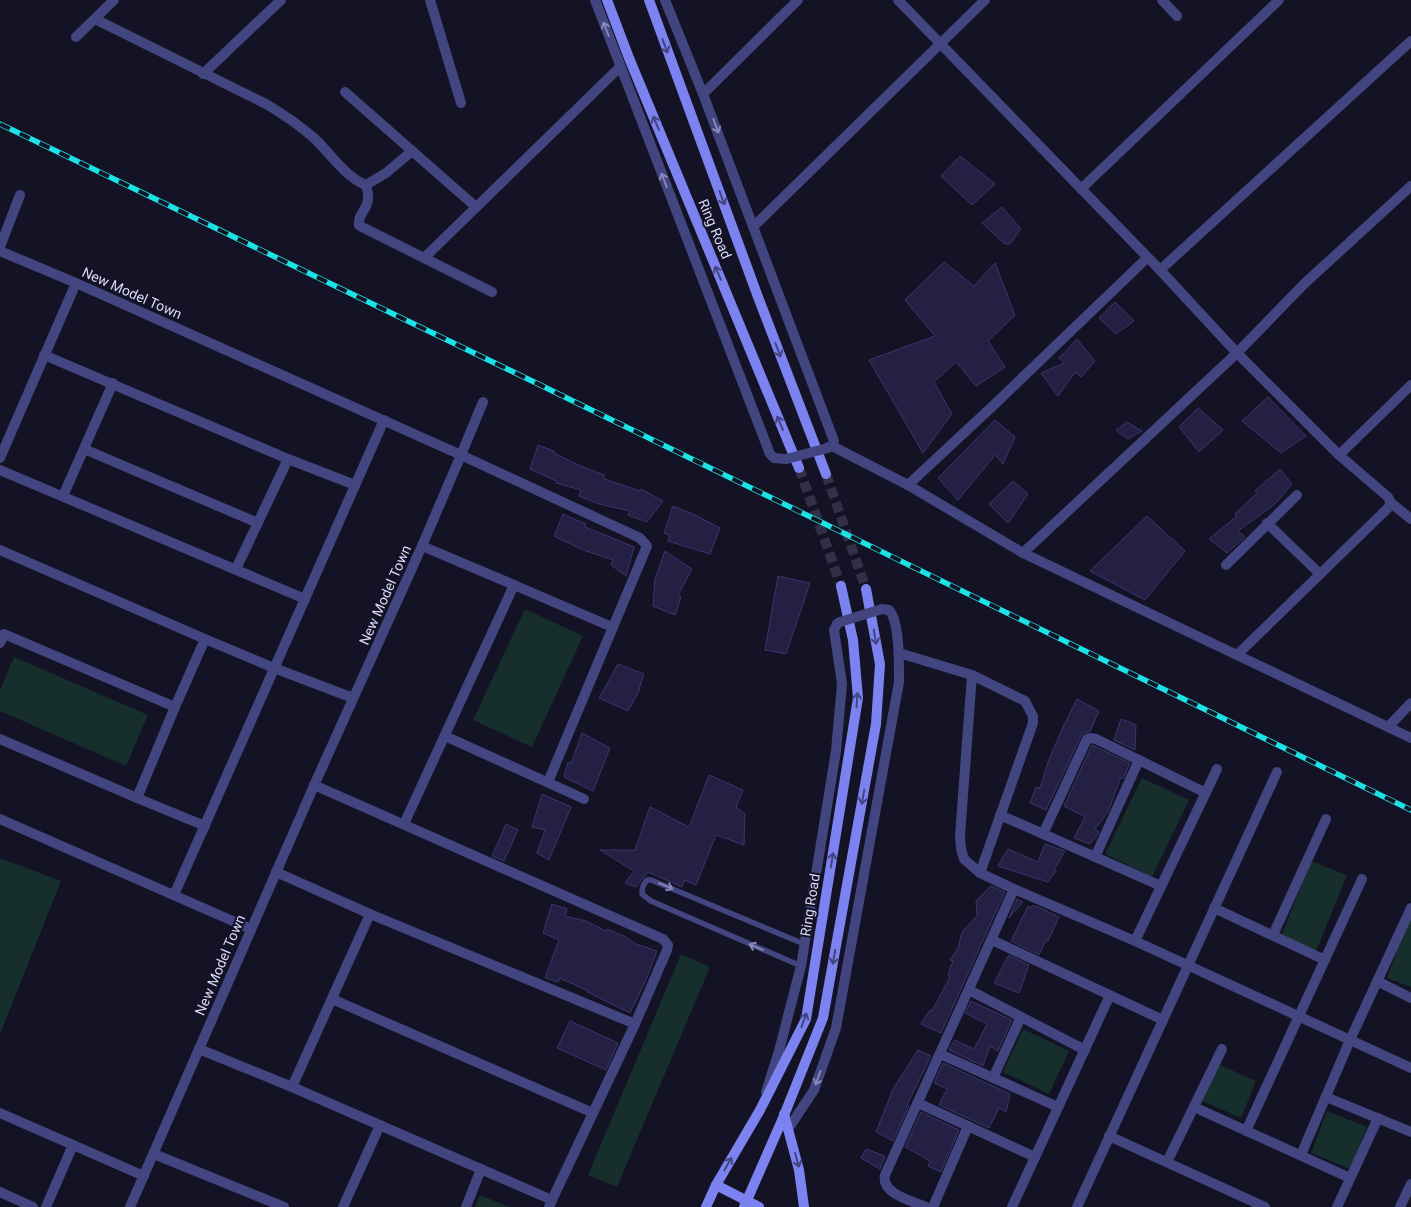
<svg xmlns="http://www.w3.org/2000/svg" width="1411" height="1207" font-family="Roboto,sans-serif">
  <rect width="100%" height="100%" fill="#141225"/>
  <g fill="#162e2c">
    <polygon points="525,609 583,636 532,747 473,720"/>
    <polygon points="14,657 148,715 126,766 0,711 0,690"/>
    <polygon points="1142,778 1189,800 1152,877 1105,854"/>
    <polygon points="0,858 61,881 0,1034"/>
    <polygon points="1311,861 1347,875 1316,951 1281,937"/>
    <polygon points="1411,911 1411,987 1387,978"/>
    <polygon points="681,954 710,967 617,1187 588,1175"/>
    <polygon points="1023,1029 1069,1051 1049,1094 1003,1072"/>
    <polygon points="1218,1064 1256,1081 1241,1118 1202,1101"/>
    <polygon points="1327,1111 1367,1127 1350,1169 1311,1153"/>
    <polygon points="480,1195 509,1207 475,1207"/>
  </g>
  <g fill="#242044" stroke="#3b356d">
    <polygon points="960,156 995,184 972,205 941,176"/>
    <polygon points="1002,207 1021,229 1010,244 1005,244 982,223"/>
    <polygon points="944,262 974,286 995,263 1015,315 988,341 1005,367 976,386 956,362 934,382 952,414 923,453 869,360 935,336 905,300"/>
    <polygon points="1115,302 1134,321 1116,334 1099,318"/>
    <polygon points="1077,339 1095,361 1081,377 1075,372 1058,396 1041,373 1064,363 1059,358"/>
    <polygon points="1268,397 1306,436 1281,453 1242,421"/>
    <polygon points="1198,408 1223,430 1199,452 1179,427"/>
    <polygon points="995,420 1015,437 1003,464 995,455 958,500 938,478"/>
    <polygon points="1127,422 1142,431 1128,439 1116,430"/>
    <polygon points="538,445 554,451 554,453 578,465 604,475 604,479 640,491 641,489 663,501 647,522 628,515 630,511 599,504 579,496 581,490 556,483 556,481 530,469"/>
    <polygon points="1280,469 1292,484 1275,504 1238,531 1245,537 1227,553 1209,539 1237,516 1235,514 1257,493 1255,491"/>
    <polygon points="1013,481 1028,494 1008,523 989,504"/>
    <polygon points="673,506 695,515 720,528 710,554 668,541 670,535 664,533"/>
    <polygon points="563,514 586,524 585,527 634,547 626,576 611,565 613,560 583,550 554,536"/>
    <polygon points="1147,516 1185,551 1145,600 1090,571"/>
    <polygon points="665,551 692,569 678,595 681,597 675,615 653,606 655,579"/>
    <polygon points="778,576 810,583 786,654 765,650"/>
    <polygon points="618,664 644,674 639,689 640,689 628,711 599,698"/>
    <polygon points="1077,699 1099,711 1090,731 1084,733 1081,736 1046,810 1030,803 1036,787 1040,788 1048,762 1062,729"/>
    <polygon points="1121,719 1136,725 1135,750 1114,740"/>
    <polygon points="582,733 610,748 593,791 564,777 568,762 571,764"/>
    <polygon points="1092,745 1130,763 1123,779 1121,777 1108,812 1095,829 1099,832 1098,834 1090,844 1074,838 1085,817 1064,806"/>
    <polygon points="709,775 743,790 736,807 745,814 744,845 716,835 696,885 684,880 682,887 648,872 636,887 625,883 634,871 600,850 635,850 650,807 689,827"/>
    <polygon points="542,794 571,807 549,860 537,853 545,830 532,827"/>
    <polygon points="506,824 518,830 504,861 492,856"/>
    <polygon points="1045,844 1065,851 1054,870 1056,871 1048,882 998,866 1008,849 1038,862"/>
    <polygon points="991,886 1005,892 941,1033 921,1024 930,1010 932,1011 950,977 948,975 953,961 950,960 958,948 962,932 977,916 976,901"/>
    <polygon points="1017,899 1023,902 1009,918"/>
    <polygon points="552,904 567,909 565,916 586,921 606,931 607,929 624,936 636,944 657,951 646,980 630,1013 587,992 588,991 560,978 558,982 545,978 559,940 543,933"/>
    <polygon points="1028,906 1031,908 1032,906 1036,906 1059,917 1048,941 1046,940 1039,955 1011,941"/>
    <polygon points="1009,955 1029,965 1019,993 994,983"/>
    <polygon points="971,1001 1012,1020 998,1051 990,1046 983,1066 949,1050 955,1040 974,1049 987,1024 965,1013"/>
    <polygon points="570,1021 618,1043 606,1070 557,1048"/>
    <polygon points="918,1050 931,1056 907,1105 909,1106 893,1141 876,1132 893,1089"/>
    <polygon points="943,1063 1010,1094 1006,1112 999,1108 989,1128 939,1105 947,1089 934,1083"/>
    <polygon points="921,1112 959,1130 941,1172 928,1166 930,1161 905,1147"/>
    <polygon points="866,1149 885,1156 880,1169 861,1158"/>
  </g>
  <g fill="none" stroke-linecap="round" stroke-linejoin="round">
    <g stroke="#323045" stroke-width="10" stroke-dasharray="10 5" stroke-linecap="butt">
      <polyline points="799,468 841,586"/>
      <polyline points="826,474 866,589"/>
    </g>
    <path stroke="#42457f" stroke-width="5.5" d="M801,966L651,901L642,894C642,888 643,884 647,880H651L804,944"/>
    <g stroke="#42457f" stroke-width="10">
      <polyline points="430,0 461,103"/>
      <polyline points="595,0 770,454 774,458 786,459"/>
      <polyline points="665,0 703,94 834,441 832,446 828,447"/>
      <polyline points="898,0 1160,270 1237,353 1339,455 1388,497 1391,503 1387,509 1237,655"/>
      <polyline points="1162,0 1177,16"/>
      <path d="M95,19L266,104C283,114 299,125 314,138C330,153 345,177 366,185L386,173L412,151"/>
      <polyline points="76,37 114,0"/>
      <polyline points="203,74 281,0"/>
      <polyline points="345,92 476,207"/>
      <polyline points="703,94 798,0"/>
      <path d="M366,185C374,209 357,211 359,225L362,227L492,292"/>
      <polyline points="1081,189 1279,0"/>
      <polyline points="754,226 985,0"/>
      <polyline points="0,247 20,195"/>
      <polyline points="0,251 76,283 461,455 422,546 316,781 130,1207"/>
      <polyline points="424,258 620,67"/>
      <polyline points="1160,270 1411,41"/>
      <polyline points="44,355 288,459 355,485"/>
      <polyline points="483,402 461,455 640,538 647,546 548,782"/>
      <polyline points="832,446 908,485 1023,553 1411,738"/>
      <polyline points="84,449 258,523"/>
      <polyline points="1339,455 1411,385"/>
      <polyline points="0,458 76,283"/>
      <polyline points="0,470 305,599"/>
      <polyline points="908,485 996,403 1147,258"/>
      <polyline points="63,496 113,383"/>
      <polyline points="1391,503 1411,519"/>
      <polyline points="1267,523 1320,574"/>
      <polyline points="0,550 205,639 175,707 4,634 0,643"/>
      <polyline points="1023,553 1237,353 1304,284 1411,186"/>
      <polyline points="1226,565 1297,495"/>
      <polyline points="236,569 288,459"/>
      <polyline points="514,585 612,627"/>
      <polyline points="205,639 274,668 353,698"/>
      <polyline points="899,653 972,675 1025,701 1033,716 1033,723 980,873"/>
      <polyline points="972,675 960,836 961,849 964,859 980,873 1014,889 1135,941 1411,1068"/>
      <polyline points="1388,727 1411,703"/>
      <polyline points="445,736 584,799"/>
      <polyline points="0,739 137,798 175,707"/>
      <polyline points="314,785 663,939 668,945 667,950 635,1024"/>
      <polyline points="137,798 205,826"/>
      <polyline points="1000,815 1161,886"/>
      <polyline points="0,819 251,929"/>
      <polyline points="404,824 514,585 422,546"/>
      <polyline points="1043,834 1087,739 1090,738 1096,739 1206,793"/>
      <polyline points="1095,857 1139,760"/>
      <polyline points="276,872 370,914 292,1087"/>
      <polyline points="174,895 384,420"/>
      <polyline points="1214,908 1325,960"/>
      <polyline points="370,914 635,1024 552,1200"/>
      <polyline points="1273,935 1326,819"/>
      <polyline points="992,940 1163,1020"/>
      <polyline points="1135,941 1217,769"/>
      <polyline points="1377,981 1411,998"/>
      <polyline points="969,990 1085,1050"/>
      <polyline points="332,999 593,1113"/>
      <polyline points="199,1049 292,1087 552,1200 549,1207"/>
      <polyline points="940,1054 1058,1107"/>
      <polyline points="993,1078 1021,1017"/>
      <polyline points="766,1092 779,1051 801,966 836,751 842,684 834,630 837,624 840,622"/>
      <polyline points="1326,1097 1411,1132"/>
      <polyline points="918,1103 1035,1157"/>
      <polyline points="1194,1107 1350,1178"/>
      <polyline points="0,1113 144,1176"/>
      <path d="M788,1129L814,1090L836,1028L899,682C899,666 900,621 889,610L882,609"/>
      <polyline points="1246,1131 1362,879"/>
      <polyline points="1109,1136 1265,1207"/>
      <polyline points="154,1154 284,1207"/>
      <polyline points="1301,1155 1350,1040 1411,908"/>
      <polyline points="1167,1162 1222,1049"/>
      <polyline points="0,1192 33,1207"/>
      <polyline points="46,1207 73,1145"/>
      <polyline points="343,1207 380,1125"/>
      <polyline points="466,1207 481,1169"/>
      <path d="M926,1207C912,1201 881,1194 885,1175L1014,889"/>
      <polyline points="933,1207 968,1126"/>
      <polyline points="1012,1207 1110,995"/>
      <polyline points="1077,1207 1277,772"/>
      <polyline points="1337,1207 1378,1118"/>
      <polyline points="1400,1207 1411,1184"/>
    </g>
    <g stroke="#7c83f0" stroke-width="10">
      <polyline points="607,0 629,58 799,468"/>
      <polyline points="649,0 758,297 826,474"/>
      <polyline points="784,1114 799,1170 804,1207"/>
      <polyline points="716,1185 759,1207"/>
      <polyline points="706,1207 716,1185 760,1110 806,1019 858,698 853,640 841,586"/>
      <polyline points="744,1207 783,1118 823,1018 876,724 880,664 866,589"/>
    </g>
    <g stroke="#1ce2e5" stroke-width="5.5">
      <polyline id="rail" points="0,124 532,381 1411,810"/>
    </g>
    <use href="#rail" stroke="#141225" stroke-width="4" stroke-dasharray="11" stroke-linecap="butt"/>
    <g stroke="#42457f" stroke-width="10">
      <polyline points="786,459 828,448"/>
      <polyline points="840,622 882,609"/>
    </g>
  </g>
  <defs><path id="oneway-shaft" d="M-6 0H5M1.5-3L5.5 0L1.5 3" fill="none" stroke-width="1.6" stroke-linecap="round" stroke-linejoin="round" transform="scale(1.25)"/></defs>
  <g stroke="#8788b7">
    <use href="#oneway-shaft" transform="translate(606 29) rotate(-111)"/>
    <use href="#oneway-shaft" transform="translate(716 126) rotate(69)"/>
    <use href="#oneway-shaft" transform="translate(664 180) rotate(-111)"/>
    <use href="#oneway-shaft" transform="translate(666 886) rotate(23)"/>
    <use href="#oneway-shaft" transform="translate(756 947) rotate(-157)"/>
    <use href="#oneway-shaft" transform="translate(818 1078) rotate(110)"/>
  </g>
  <g stroke="#434580">
    <use href="#oneway-shaft" transform="translate(665 46) rotate(70)"/>
    <use href="#oneway-shaft" transform="translate(656 123) rotate(-113)"/>
    <use href="#oneway-shaft" transform="translate(722 198) rotate(70)"/>
    <use href="#oneway-shaft" transform="translate(718 273) rotate(-113)"/>
    <use href="#oneway-shaft" transform="translate(778 350) rotate(69)"/>
    <use href="#oneway-shaft" transform="translate(780 423) rotate(-113)"/>
    <use href="#oneway-shaft" transform="translate(875 637) rotate(80)"/>
    <use href="#oneway-shaft" transform="translate(857 700) rotate(-86)"/>
    <use href="#oneway-shaft" transform="translate(863 797) rotate(100)"/>
    <use href="#oneway-shaft" transform="translate(832 860) rotate(-81)"/>
    <use href="#oneway-shaft" transform="translate(834 957) rotate(100)"/>
    <use href="#oneway-shaft" transform="translate(804 1020) rotate(-70)"/>
    <use href="#oneway-shaft" transform="translate(797 1160) rotate(75)"/>
    <use href="#oneway-shaft" transform="translate(728 1164) rotate(-60)"/>
  </g>
  <g text-anchor="middle" stroke-width="4" stroke-linejoin="round" paint-order="stroke">
    <g font-size="14" fill="#dbdafb" stroke="#141225">
      <text transform="translate(715 229) rotate(67)" y="5">Ring Road</text>
      <text transform="translate(132 293) rotate(24)" y="5">New Model Town</text>
      <text transform="translate(385 595) rotate(-66)" y="5">New Model Town</text>
      <text transform="translate(810 905) rotate(-81)" y="5">Ring Road</text>
      <text transform="translate(220 965) rotate(-67)" y="5">New Model Town</text>
    </g>
  </g>
</svg>
